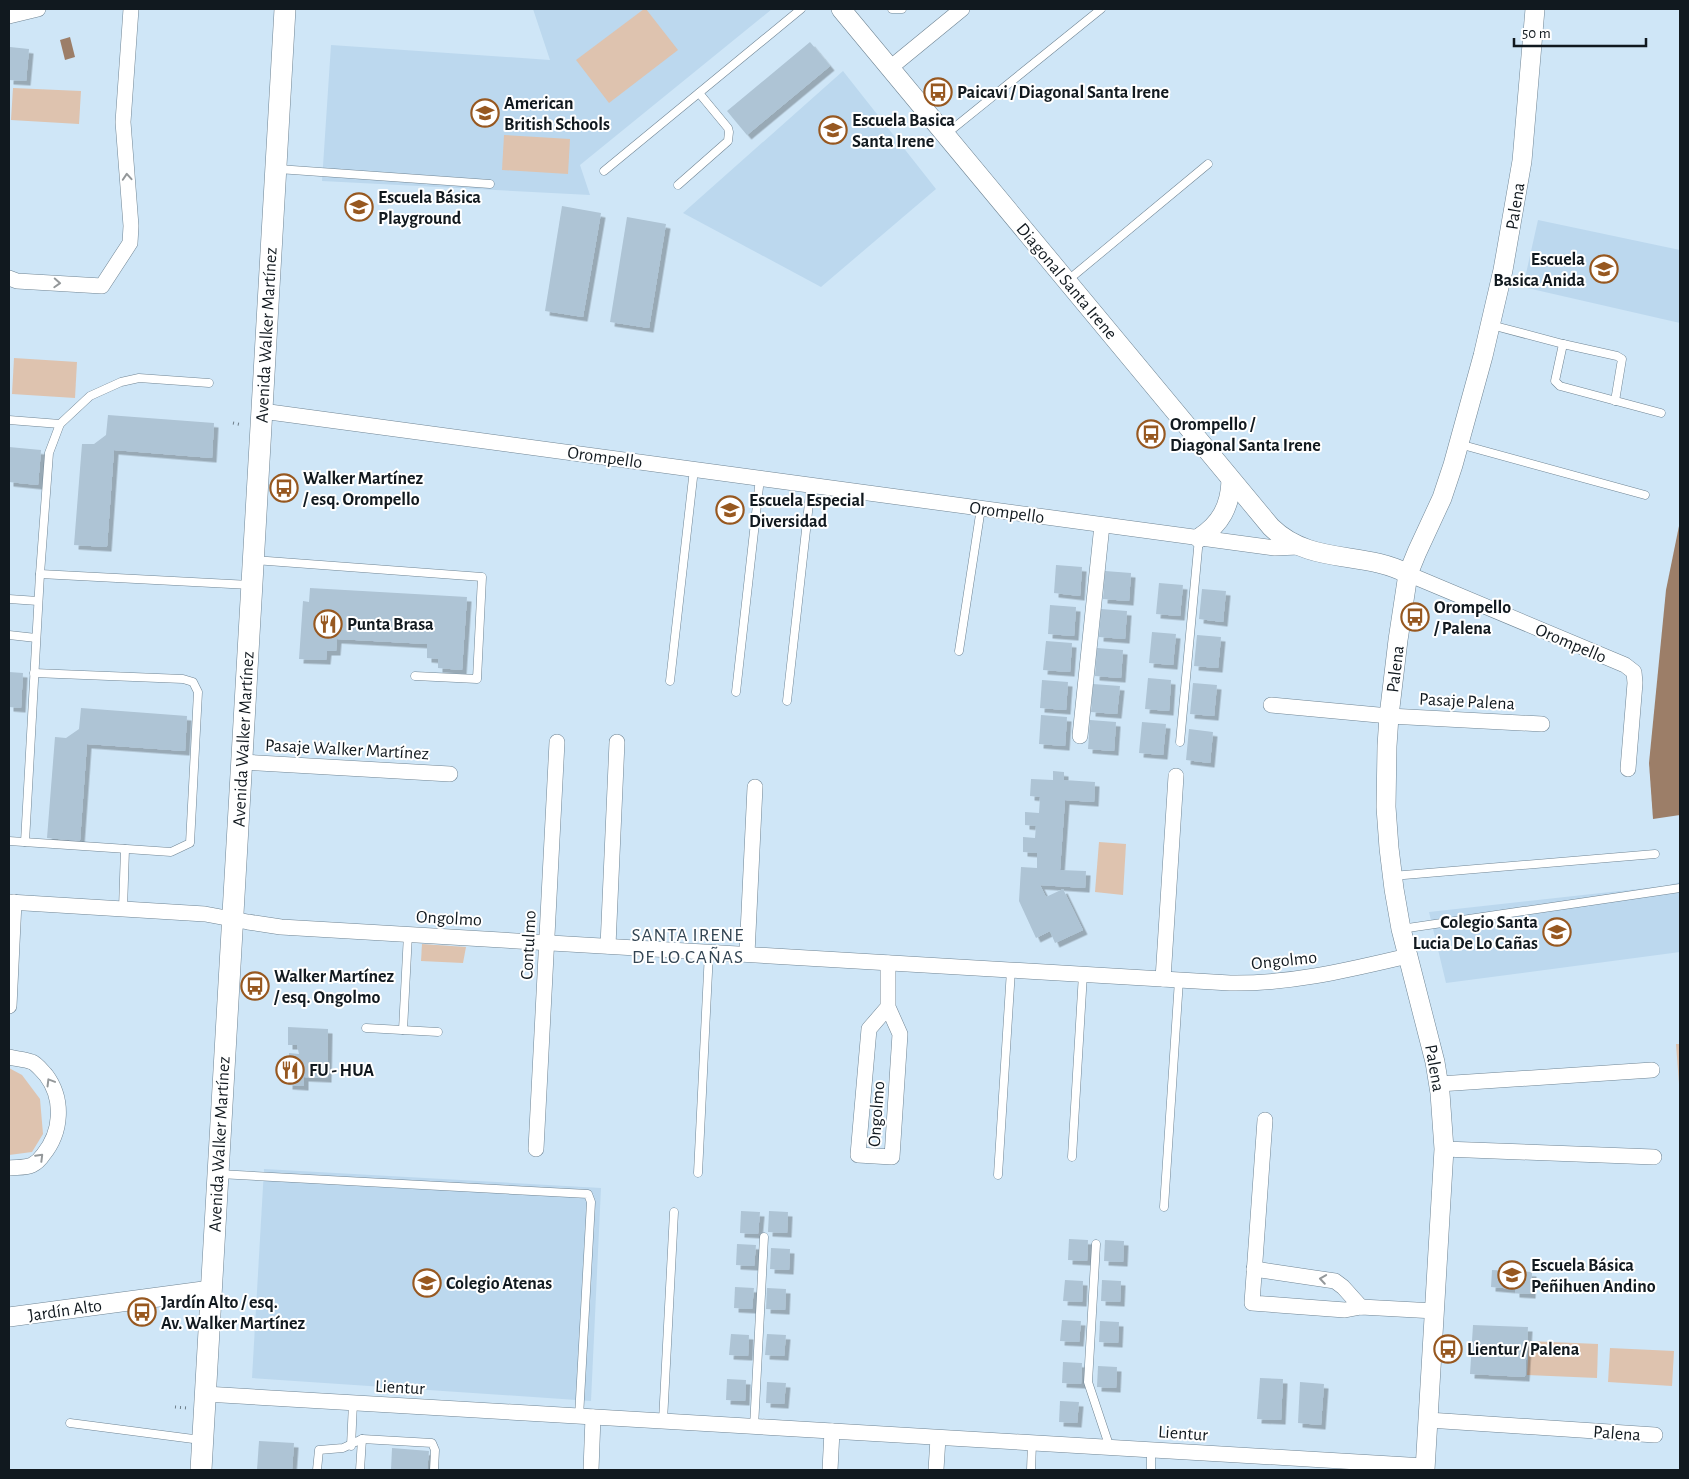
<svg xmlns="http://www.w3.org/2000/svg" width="1689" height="1479" font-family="'Alegreya Sans',sans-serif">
  <defs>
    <filter id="shadow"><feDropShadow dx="4.5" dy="4.5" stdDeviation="0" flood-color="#0004"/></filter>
  </defs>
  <rect width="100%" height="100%" fill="#cfe6f7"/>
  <g fill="#bcd8ee">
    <polygon points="533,9 772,9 580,165 590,195 322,181 331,45 550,60"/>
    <polygon points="843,71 936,189 821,287 683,213"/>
    <polygon points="1538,220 1680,250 1680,323 1523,287"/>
    <polygon points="1680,882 1680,952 1446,983 1429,912 1665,886"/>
    <polygon points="264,1169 601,1188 591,1401 252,1378"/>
  </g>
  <g fill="#dec3af">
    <polygon points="644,9 646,9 678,50 609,103 576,60"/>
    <polygon points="13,88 81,91 79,124 11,120"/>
    <polygon points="504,135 570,139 568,174 502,170"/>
    <polygon points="14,358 77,362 75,398 12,394"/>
    <polygon points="1099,842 1126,844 1123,895 1095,892"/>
    <polygon points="422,944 466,947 463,963 421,961"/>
    <polygon points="1676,1044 1680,1044 1680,1097"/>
    <polygon points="9,1068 22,1075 40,1099 43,1134 32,1152 9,1155"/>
    <polygon points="1529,1341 1598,1344 1597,1378 1527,1375"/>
    <polygon points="1610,1348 1674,1351 1672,1386 1608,1382"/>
  </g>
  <g fill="#9c7e68">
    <polygon points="70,37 75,57 65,60 60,40"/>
    <polygon points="1680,521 1680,815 1653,819 1649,763 1666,590"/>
  </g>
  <g fill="#aec4d5" filter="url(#shadow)">
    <polygon points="810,42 830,66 747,135 727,111"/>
    <polygon points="10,47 29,49 26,81 9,80"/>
    <polygon points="562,206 601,213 583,317 545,311"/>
    <polygon points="627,217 666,224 649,328 610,322"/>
    <polygon points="108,415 214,423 212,458 114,450 107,547 74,545 82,444 94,444 106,435"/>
    <polygon points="9,447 41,450 38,485 9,482"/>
    <polygon points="1056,565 1082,567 1080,596 1054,593"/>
    <polygon points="1105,571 1131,573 1129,601 1103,599"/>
    <polygon points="1159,583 1183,585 1180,616 1156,614"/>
    <polygon points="310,588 467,597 462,670 438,668 438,659 427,658 427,644 337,639 336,651 327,651 326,660 299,659 303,601 309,602"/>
    <polygon points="1202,589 1226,591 1223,622 1199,619"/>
    <polygon points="1050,605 1076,607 1074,636 1048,634"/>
    <polygon points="1101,609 1127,611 1125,639 1099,637"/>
    <polygon points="1152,632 1176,634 1173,665 1149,663"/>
    <polygon points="1197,635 1221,637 1218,668 1194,666"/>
    <polygon points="1046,641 1072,643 1070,672 1043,670"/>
    <polygon points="1097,648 1123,650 1121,678 1095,676"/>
    <polygon points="9,672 23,673 21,708 9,707"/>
    <polygon points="1148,678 1171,680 1169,711 1145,709"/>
    <polygon points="1042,680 1068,682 1066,710 1040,708"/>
    <polygon points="1193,683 1217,685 1214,716 1190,714"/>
    <polygon points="1093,684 1120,686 1117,714 1091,712"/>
    <polygon points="81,708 187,716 185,751 87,744 80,841 47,838 55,737 66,738 79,729"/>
    <polygon points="1041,715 1067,717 1065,746 1039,744"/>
    <polygon points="1090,720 1116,722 1114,751 1088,749"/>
    <polygon points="1142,722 1166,724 1163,755 1139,753"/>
    <polygon points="1189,729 1213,732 1210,763 1186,760"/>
    <polygon points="1053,771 1064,772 1064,780 1095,782 1094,802 1065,800 1060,870 1086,871 1085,888 1040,885 1046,897 1063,889 1083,930 1055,943 1050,931 1036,938 1019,901 1021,867 1037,868 1037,853 1023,852 1023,837 1035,838 1036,826 1025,825 1025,812 1039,813 1040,797 1030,796 1031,779 1053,780"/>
    <polygon points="288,1027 328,1029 327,1078 304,1077 304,1086 288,1085 289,1053 299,1054 297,1045 288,1045"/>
    <polygon points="741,1211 760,1212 758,1234 740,1233"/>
    <polygon points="769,1211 788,1212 787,1233 768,1232"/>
    <polygon points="1069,1239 1088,1240 1087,1261 1068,1260"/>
    <polygon points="1105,1240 1124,1241 1123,1262 1104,1261"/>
    <polygon points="737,1244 756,1245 754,1266 736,1265"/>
    <polygon points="771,1248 790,1249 789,1270 770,1269"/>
    <polygon points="1492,1270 1532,1272 1531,1294 1515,1293 1515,1289 1491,1287"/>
    <polygon points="1065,1280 1083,1281 1082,1302 1063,1301"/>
    <polygon points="1102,1280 1121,1281 1120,1302 1101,1301"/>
    <polygon points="735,1287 754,1288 752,1309 734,1308"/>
    <polygon points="767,1288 786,1289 785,1310 766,1309"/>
    <polygon points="1062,1320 1081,1321 1079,1342 1060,1341"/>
    <polygon points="1100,1321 1119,1322 1118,1343 1099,1342"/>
    <polygon points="1473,1325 1528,1327 1525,1377 1470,1374"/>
    <polygon points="731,1334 749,1335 748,1356 729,1355"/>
    <polygon points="767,1334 786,1335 784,1356 765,1355"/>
    <polygon points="1063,1362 1082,1363 1081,1384 1062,1383"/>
    <polygon points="1098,1366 1117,1367 1116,1388 1097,1387"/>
    <polygon points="1260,1378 1283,1379 1281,1420 1257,1419"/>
    <polygon points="727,1379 746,1380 745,1401 726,1400"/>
    <polygon points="767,1382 786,1383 784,1404 766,1403"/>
    <polygon points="1300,1382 1324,1384 1321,1425 1298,1423"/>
    <polygon points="1060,1401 1079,1402 1077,1423 1059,1422"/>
    <polygon points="259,1441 294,1443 292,1470 257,1470"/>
    <polygon points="392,1448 429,1451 427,1470 391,1470"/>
  </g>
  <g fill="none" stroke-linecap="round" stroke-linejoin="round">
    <g stroke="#708594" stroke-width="9">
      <g id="service">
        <polyline points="892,9 902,9"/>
        <polyline points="945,135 1101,9"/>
        <polyline points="278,169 490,184"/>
        <polyline points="604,171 801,9"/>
        <polyline points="678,185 728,141 729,132 728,128 699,93"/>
        <polyline points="1067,281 1208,164"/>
        <polyline points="1491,325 1563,344 1617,356 1622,359 1615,401"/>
        <polyline points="1563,344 1555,381 1560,386 1661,413"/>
        <polyline points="9,420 60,424"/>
        <polyline points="1459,444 1645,495"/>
        <polyline points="254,560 482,577 477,679 415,676"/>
        <polyline points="40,574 250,585"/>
        <polyline points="9,599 38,601"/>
        <polyline points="9,635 36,638"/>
        <polyline points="959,651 981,508"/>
        <polyline points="670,681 694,469"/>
        <polyline points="736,692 760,478"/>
        <polyline points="787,701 811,485"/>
        <polyline points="1180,742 1199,538"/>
        <polyline points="9,841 171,852 190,843 198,692 193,682 183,679 34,673"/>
        <polyline points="25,842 40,574 49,453 60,424 90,396 121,382 139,378 209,383"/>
        <polyline points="1392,876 1655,854"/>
        <polyline points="123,909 125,849"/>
        <polyline points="1401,929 1680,888"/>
        <polyline points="366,1028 438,1032"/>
        <polyline points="403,1030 408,934"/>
        <polyline points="1072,1157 1083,974"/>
        <polyline points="698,1173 709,952"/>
        <polyline points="219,1174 588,1194 591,1202 579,1417"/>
        <polyline points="998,1175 1011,970"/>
        <polyline points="1164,1207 1179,980"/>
        <polyline points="1096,1244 1088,1382 1110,1448"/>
        <polyline points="663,1421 674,1212"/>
        <polyline points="70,1423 201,1440"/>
        <polyline points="754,1427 764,1237"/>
        <polyline points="351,1446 353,1403"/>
        <polyline points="317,1470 319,1450 343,1448 362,1439 432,1443 435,1450 434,1470"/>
        <polyline points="360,1470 362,1439"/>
        <polyline points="1031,1470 1032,1443"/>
        <polyline points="1151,1470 1151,1450"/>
      </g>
    </g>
    <g stroke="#708594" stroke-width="16">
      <g id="minor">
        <polyline points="9,16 38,9"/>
        <polyline points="890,68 962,9"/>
        <polyline points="9,278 17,281 102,286 130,243 131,226 123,122 131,9"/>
        <polyline points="262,411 1275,548 1298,547"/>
        <polyline points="1408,574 1625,665 1634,672 1635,683 1628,769"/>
        <polyline points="1271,705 1389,716 1542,724"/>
        <polyline points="1080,736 1102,525"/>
        <polyline points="241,762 450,774"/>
        <path d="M9,902L205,914L248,922L281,927L1230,983C1292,984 1348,970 1408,956"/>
        <polyline points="608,946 617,742"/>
        <polyline points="747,954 755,787"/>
        <polyline points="1163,979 1176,776"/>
        <polyline points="9,1006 14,902"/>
        <polyline points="888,1007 869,1029 858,1155 892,1157 900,1034 888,1007 888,963"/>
        <path d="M9,1057C16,1059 25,1059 32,1062C37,1064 42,1071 46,1075C64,1099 62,1132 43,1155C41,1158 36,1163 32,1165C26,1168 16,1167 9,1168"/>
        <polyline points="1439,1084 1652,1070"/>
        <polyline points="1265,1120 1252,1303 1345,1310 1361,1307 1435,1311"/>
        <polyline points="536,1149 557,742"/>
        <polyline points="1444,1149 1654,1157"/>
        <polyline points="1254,1269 1335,1281 1343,1287 1361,1307"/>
        <polyline points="205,1394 1425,1466"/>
        <polyline points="1428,1420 1655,1435"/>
        <polyline points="591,1470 593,1417"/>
        <polyline points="830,1470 832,1431"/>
        <polyline points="936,1470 938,1438"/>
      </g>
    </g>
    <g stroke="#708594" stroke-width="20">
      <g id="tertiary">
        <path d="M841,9L1271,527C1311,566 1363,550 1408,574"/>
        <path d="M1199,538C1221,524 1230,506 1231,481"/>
        <polyline points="9,1317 211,1290"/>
        <polyline points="1425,1470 1444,1149 1440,1093 1435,1062 1401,929 1394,889 1389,848 1386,807 1387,746 1389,716 1398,640 1408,574 1417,552 1442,498 1453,465 1483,356 1503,270 1522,161 1535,9"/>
      </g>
    </g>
    <g stroke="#708594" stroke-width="22">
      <polyline id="secondary" points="201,1470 285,9"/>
    </g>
    <g stroke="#6e7e89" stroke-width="3" stroke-dasharray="1 4" stroke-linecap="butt">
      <polyline points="233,423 242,425"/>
      <polyline points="175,1407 187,1408"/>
    </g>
    <use href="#service" stroke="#fff" stroke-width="8"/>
    <use href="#minor" stroke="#fff" stroke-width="15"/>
    <use href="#tertiary" stroke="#fff" stroke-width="19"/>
    <use href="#secondary" stroke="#fff" stroke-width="21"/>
  </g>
  <defs><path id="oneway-chevron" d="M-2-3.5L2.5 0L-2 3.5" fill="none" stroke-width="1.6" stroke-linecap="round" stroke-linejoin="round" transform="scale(1.25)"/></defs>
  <g stroke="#94989a">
    <use href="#oneway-chevron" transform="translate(127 177) rotate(-94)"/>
    <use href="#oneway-chevron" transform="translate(57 283) rotate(3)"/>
    <use href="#oneway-chevron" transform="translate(50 1082) rotate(-121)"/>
    <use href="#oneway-chevron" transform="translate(40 1157) rotate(-45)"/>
    <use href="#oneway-chevron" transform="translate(1323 1279) rotate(-171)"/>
  </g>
  <defs>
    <g id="bus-ring" transform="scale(1.4375)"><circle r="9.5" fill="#fff" stroke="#975820" stroke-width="1.5"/><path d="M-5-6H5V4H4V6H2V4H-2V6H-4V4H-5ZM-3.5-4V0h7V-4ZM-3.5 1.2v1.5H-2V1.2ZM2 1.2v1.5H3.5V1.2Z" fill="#975820"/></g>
    <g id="school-ring" transform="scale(1.4375)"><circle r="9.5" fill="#fff" stroke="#975820" stroke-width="1.5"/><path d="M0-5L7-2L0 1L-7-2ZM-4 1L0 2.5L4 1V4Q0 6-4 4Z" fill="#975820"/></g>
    <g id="restaurant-ring" transform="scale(1.4375)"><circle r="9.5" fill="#fff" stroke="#975820" stroke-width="1.5"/><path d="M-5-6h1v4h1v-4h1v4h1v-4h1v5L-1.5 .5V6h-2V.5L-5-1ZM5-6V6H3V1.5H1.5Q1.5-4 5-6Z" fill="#975820"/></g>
  </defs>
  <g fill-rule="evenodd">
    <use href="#bus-ring" x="938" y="92"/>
    <use href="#school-ring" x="485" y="113"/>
    <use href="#school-ring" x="833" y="130"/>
    <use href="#school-ring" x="359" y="207"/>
    <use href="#school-ring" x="1604" y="269"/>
    <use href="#bus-ring" x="1151" y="434"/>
    <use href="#bus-ring" x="284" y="488"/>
    <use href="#school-ring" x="730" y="510"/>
    <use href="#bus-ring" x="1415" y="617"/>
    <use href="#restaurant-ring" x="328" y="624"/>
    <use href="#school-ring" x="1557" y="932"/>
    <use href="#bus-ring" x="255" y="986"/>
    <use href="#restaurant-ring" x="290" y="1070"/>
    <use href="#school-ring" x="1512" y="1275"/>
    <use href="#school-ring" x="427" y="1283"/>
    <use href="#bus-ring" x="142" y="1312"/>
    <use href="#bus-ring" x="1448" y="1349"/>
  </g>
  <g text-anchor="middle" stroke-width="4" stroke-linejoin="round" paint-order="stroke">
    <g font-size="18" font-weight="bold" fill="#11191f" stroke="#fff" text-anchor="start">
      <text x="957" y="98">Paicavi / Diagonal Santa Irene</text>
      <text x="504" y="109">American<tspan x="504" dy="21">British Schools</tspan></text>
      <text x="852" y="126">Escuela Basica<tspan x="852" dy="21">Santa Irene</tspan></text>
      <text x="378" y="203">Escuela Básica<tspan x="378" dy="21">Playground</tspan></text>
      <text x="1585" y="265" text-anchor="end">Escuela<tspan x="1585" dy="21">Basica Anida</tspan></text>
      <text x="1170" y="430">Orompello /<tspan x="1170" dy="21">Diagonal Santa Irene</tspan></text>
      <text x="303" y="484">Walker Martínez<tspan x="303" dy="21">/ esq. Orompello</tspan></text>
      <text x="749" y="506">Escuela Especial<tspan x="749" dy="21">Diversidad</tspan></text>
      <text x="1434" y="613">Orompello<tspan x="1434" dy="21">/ Palena</tspan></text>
      <text x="347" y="630">Punta Brasa</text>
      <text x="1538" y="928" text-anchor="end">Colegio Santa<tspan x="1538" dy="21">Lucia De Lo Cañas</tspan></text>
      <text x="274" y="982">Walker Martínez<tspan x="274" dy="21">/ esq. Ongolmo</tspan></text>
      <text x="309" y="1076">FU - HUA</text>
      <text x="1531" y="1271">Escuela Básica<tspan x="1531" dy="21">Peñihuen Andino</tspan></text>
      <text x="446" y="1289">Colegio Atenas</text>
      <text x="161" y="1308">Jardín Alto / esq.<tspan x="161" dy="21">Av. Walker Martínez</tspan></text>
      <text x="1467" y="1355">Lientur / Palena</text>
    </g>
    <g font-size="18" fill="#11191f" stroke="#fff">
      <text transform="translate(1515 206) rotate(-81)" y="6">Palena</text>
      <text transform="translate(1067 281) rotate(50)" y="6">Diagonal Santa Irene</text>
      <text transform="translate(266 335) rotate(-87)" y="6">Avenida Walker Martínez</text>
      <text transform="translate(605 457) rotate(8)" y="6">Orompello</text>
      <text transform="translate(1007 512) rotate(8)" y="6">Orompello</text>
      <text transform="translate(1571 643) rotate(23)" y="6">Orompello</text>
      <text transform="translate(1395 669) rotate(-83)" y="6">Palena</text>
      <text transform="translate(1467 701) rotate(3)" y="6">Pasaje Palena</text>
      <text transform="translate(243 739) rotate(-87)" y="6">Avenida Walker Martínez</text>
      <text transform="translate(347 749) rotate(3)" y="6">Pasaje Walker Martínez</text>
      <text transform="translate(449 918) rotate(3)" y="6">Ongolmo</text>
      <text transform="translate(528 945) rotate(-87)" y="6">Contulmo</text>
      <text transform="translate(1284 960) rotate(-6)" y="6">Ongolmo</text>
      <text transform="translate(1435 1068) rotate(80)" y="6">Palena</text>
      <text transform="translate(876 1114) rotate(-86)" y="6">Ongolmo</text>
      <text transform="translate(219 1144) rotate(-87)" y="6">Avenida Walker Martínez</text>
      <text transform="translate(65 1310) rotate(-8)" y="6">Jardín Alto</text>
      <text transform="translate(400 1387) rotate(3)" y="6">Lientur</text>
      <text transform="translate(1183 1433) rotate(4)" y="6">Lientur</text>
      <text transform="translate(1617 1433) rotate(4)" y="6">Palena</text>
    </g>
    <g font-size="19" letter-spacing="1" fill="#334553" stroke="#fff">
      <text x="688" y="941">SANTA IRENE<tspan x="688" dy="22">DE LO CAÑAS</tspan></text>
    </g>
  </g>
  <rect width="1689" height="1479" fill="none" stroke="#11191f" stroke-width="20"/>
  <path d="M1514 38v8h132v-8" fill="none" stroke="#11191f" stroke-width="2.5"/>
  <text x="1522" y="38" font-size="15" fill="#11191f" stroke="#ffffff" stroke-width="4" paint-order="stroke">50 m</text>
</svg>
